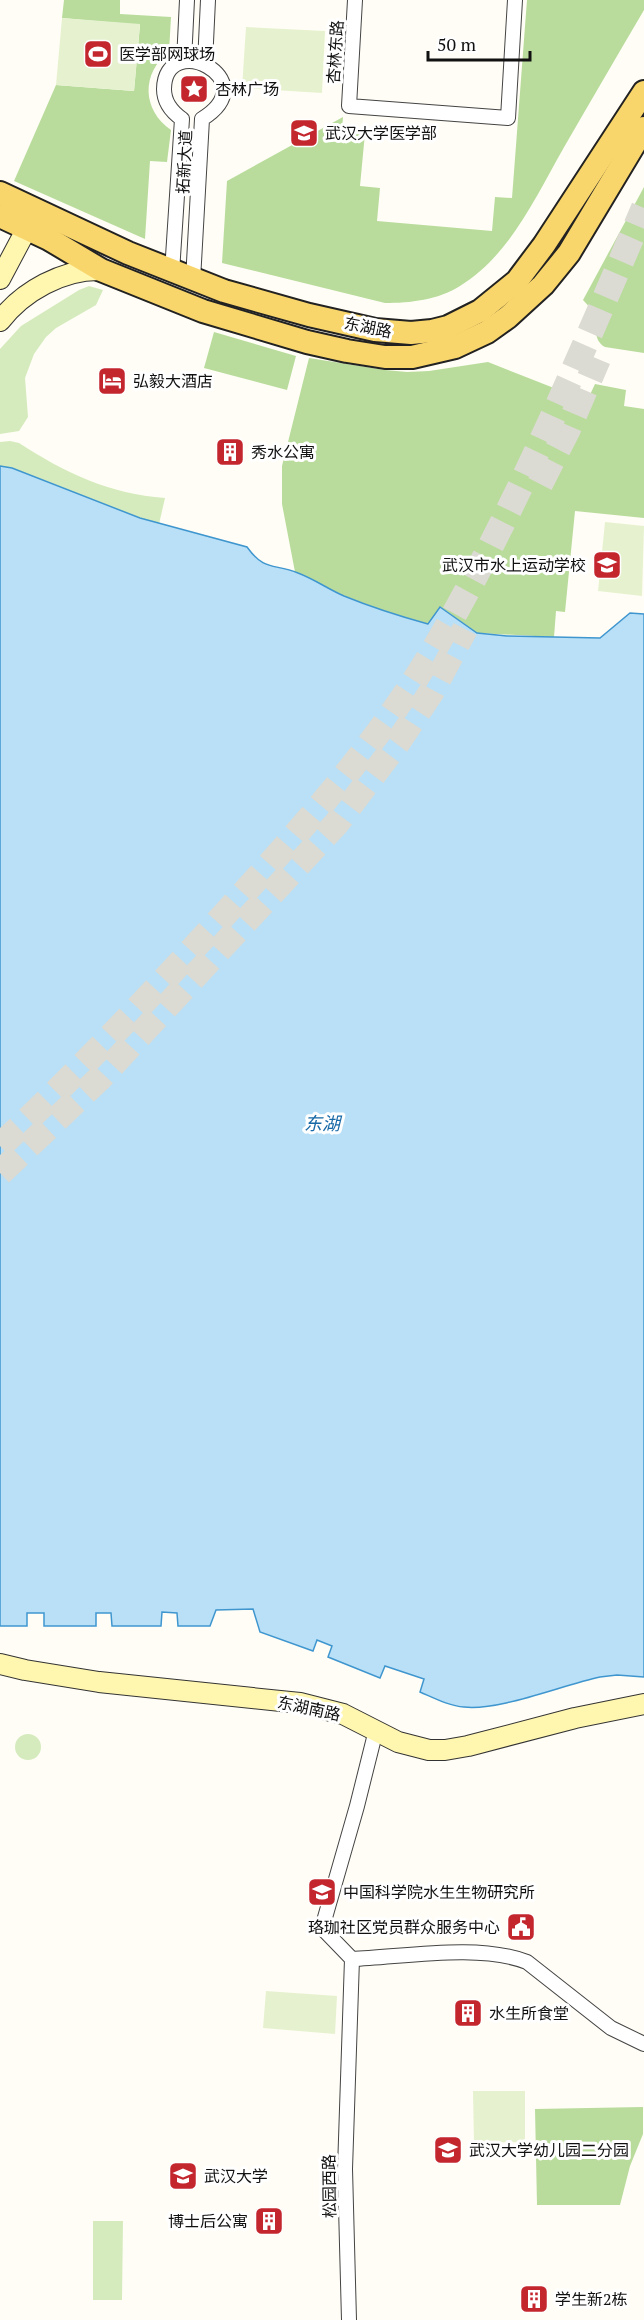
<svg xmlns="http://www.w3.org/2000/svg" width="644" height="2320" font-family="'PT Serif','Noto Sans SC',serif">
  <rect width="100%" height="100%" fill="#fffdf5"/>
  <g fill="#d5ebbd">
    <polygon points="89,286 103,290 96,305 56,328 46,337 34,354 25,378 28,417 19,431 0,434 0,349 21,326 79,290"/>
    <path d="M10,441L19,443C65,473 110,494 165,498L159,524L109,507L12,468L0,466V442Z"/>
    <circle cx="28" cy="1747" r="13"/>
    <polygon points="93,2221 123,2221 122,2300 93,2300"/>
  </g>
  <g fill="#b9dc9c">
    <path d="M64,0H120V14L171,17L169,52C141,73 142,110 171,130L167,162L150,161L145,239L14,181L56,85L134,91L140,25L62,18Z"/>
    <path d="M527,0H644V10C617,56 590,102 563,149C535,198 510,255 460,286C438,300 410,303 385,303L222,263L227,181L343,117L342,130L365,133L360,186L380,188L377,221L492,231L495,197L512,198Z"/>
    <path d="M644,187V353L605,347C593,340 597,328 594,316C593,311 587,304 583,300Z"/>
    <polygon points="214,332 296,356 287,390 204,368"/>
    <polygon points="309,358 385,370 407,372 429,371 488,362 587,401 595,384 626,390 624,406 644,409 644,518 575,511 565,612 556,611 554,637 477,633 441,607 428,624 384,611 347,597 295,572 282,504 282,466"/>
    <polygon points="643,2107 643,2134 630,2166 620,2205 537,2205 535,2109"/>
  </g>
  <g fill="#e6f2cf">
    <polygon points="62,18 140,24 134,91 56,85"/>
    <polygon points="246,27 325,31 322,93 242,88"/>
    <polygon points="605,522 644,526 642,596 598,591"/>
    <polygon points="266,1991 337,1996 335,2034 263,2028"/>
    <polygon points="473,2091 525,2091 525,2142 474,2143"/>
  </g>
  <path fill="#b9e0f7" stroke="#3f96cf" stroke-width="1.5" d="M0,466L12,468L140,518L247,547C265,572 274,563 298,573C314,579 328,589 344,596C371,607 399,616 428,624L440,607L477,633L507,636L600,638L630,613L644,614V1677L617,1675L600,1677C562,1685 500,1711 464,1707C449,1706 434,1698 420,1692L424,1679L385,1666L380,1678L328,1657L332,1646L317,1640L313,1651L260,1632L253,1609L216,1610L210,1626H178L177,1613L162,1612L161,1626H112L111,1613H96V1626H44V1613H27V1626H0Z"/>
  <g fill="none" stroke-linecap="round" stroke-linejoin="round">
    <g stroke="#dbdad3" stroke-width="26" stroke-dasharray="26 13" stroke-linecap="butt">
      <polyline points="540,484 568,429 598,359"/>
      <path d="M0,1146C79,1072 153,993 225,914C301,830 378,744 436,646C518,506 580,356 644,208"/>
      <polyline points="0,1173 101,1077 336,824 398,742 432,691 465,629"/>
    </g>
    <g stroke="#444" stroke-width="16">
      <g id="street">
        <polyline points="355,0 349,106 508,118 515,0"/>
        <polyline points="184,61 187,0"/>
        <polyline points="205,63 208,0"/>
        <path d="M172,272L182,119C172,112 164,102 164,89C165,29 267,79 202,119L193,280"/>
        <path d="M352,1959C404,1957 478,1943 527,1962L611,2028L644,2044"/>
        <polyline points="349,2320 345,2169 352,1959 322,1928 357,1806 376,1730"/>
      </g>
    </g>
    <g stroke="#333" stroke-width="22">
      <g id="secondary">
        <polyline points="0,279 34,215"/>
        <path d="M0,321C23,291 63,269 101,270"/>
        <polyline points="0,1664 25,1670 99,1682 300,1703 343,1714 398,1742 429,1750 445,1750 468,1746 575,1718 644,1704"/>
      </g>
    </g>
    <g stroke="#222" stroke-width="26">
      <g id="primary">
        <polyline points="0,193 128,253 224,291 309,315 375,330 411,333 432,331 448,327 480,311 517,281 544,245 644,92"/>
        <polyline points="0,216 49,239 101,270 203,311 307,342 347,351 385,357 412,357 455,347 487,332 508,317 543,285 569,253 644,128"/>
      </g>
    </g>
    <use href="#street" stroke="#fff" stroke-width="14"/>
    <use href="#secondary" stroke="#fff6b0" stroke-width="20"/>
    <use href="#primary" stroke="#f9d66b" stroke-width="22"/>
  </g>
  <defs>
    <g id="stadium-square" transform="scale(1.5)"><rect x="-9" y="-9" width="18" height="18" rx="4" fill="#c4262e" stroke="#fff"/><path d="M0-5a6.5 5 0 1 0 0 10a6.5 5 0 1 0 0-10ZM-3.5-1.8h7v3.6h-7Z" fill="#fff"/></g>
    <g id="sight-square" transform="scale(1.5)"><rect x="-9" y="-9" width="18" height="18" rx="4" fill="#c4262e" stroke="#fff"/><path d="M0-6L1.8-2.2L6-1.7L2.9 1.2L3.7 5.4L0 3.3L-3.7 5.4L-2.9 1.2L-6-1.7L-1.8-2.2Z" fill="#fff"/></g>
    <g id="university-square" transform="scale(1.5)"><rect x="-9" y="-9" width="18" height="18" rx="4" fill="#c4262e" stroke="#fff"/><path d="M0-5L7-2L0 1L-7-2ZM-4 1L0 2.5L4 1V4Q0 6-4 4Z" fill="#fff"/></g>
    <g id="hotel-square" transform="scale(1.5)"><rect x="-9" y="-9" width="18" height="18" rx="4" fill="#c4262e" stroke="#fff"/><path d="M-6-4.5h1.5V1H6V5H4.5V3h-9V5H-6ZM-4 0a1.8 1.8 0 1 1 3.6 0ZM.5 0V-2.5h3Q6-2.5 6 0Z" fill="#fff"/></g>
    <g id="building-square" transform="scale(1.5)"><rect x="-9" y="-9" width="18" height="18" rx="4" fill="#c4262e" stroke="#fff"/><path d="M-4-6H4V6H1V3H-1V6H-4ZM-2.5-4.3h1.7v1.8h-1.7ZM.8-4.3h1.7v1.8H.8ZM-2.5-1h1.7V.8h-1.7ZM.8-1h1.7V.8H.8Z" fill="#fff"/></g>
    <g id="civic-square" transform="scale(1.5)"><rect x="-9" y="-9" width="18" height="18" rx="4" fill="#c4262e" stroke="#fff"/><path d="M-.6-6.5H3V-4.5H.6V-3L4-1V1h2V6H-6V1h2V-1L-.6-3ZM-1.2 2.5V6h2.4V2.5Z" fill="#fff"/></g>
    <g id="school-square" transform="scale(1.5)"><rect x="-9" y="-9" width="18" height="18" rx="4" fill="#c4262e" stroke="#fff"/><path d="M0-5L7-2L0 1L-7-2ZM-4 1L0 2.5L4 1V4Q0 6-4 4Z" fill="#fff"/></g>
  </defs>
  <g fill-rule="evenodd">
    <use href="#stadium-square" x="98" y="54"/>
    <use href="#sight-square" x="194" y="89"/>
    <use href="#university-square" x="304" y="133"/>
    <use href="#hotel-square" x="112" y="381"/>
    <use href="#building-square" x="230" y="452"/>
    <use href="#university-square" x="607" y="565"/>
    <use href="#university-square" x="322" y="1892"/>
    <use href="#civic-square" x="521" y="1927"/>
    <use href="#building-square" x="468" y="2013"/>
    <use href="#school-square" x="448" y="2150"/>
    <use href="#university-square" x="183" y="2176"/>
    <use href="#building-square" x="269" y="2221"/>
    <use href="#building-square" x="534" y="2299"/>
  </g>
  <g text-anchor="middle" stroke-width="6" stroke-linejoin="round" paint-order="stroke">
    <g font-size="16" fill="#111" stroke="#fff">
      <text transform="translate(335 52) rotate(-86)" y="6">杏林东路</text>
      <text transform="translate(184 162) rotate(-87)" y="6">拓新大道</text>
      <text transform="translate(368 327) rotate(11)" y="6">东湖路</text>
      <text transform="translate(309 1708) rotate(12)" y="6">东湖南路</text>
      <text transform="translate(329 2186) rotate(-91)" y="6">松园西路</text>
    </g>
    <g font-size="16" fill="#111" stroke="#fff" text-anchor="start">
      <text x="119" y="60">医学部网球场</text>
      <text x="215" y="95">杏林广场</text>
      <text x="325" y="139">武汉大学医学部</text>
      <text x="133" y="387">弘毅大酒店</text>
      <text x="251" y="458">秀水公寓</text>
      <text x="586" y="571" text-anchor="end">武汉市水上运动学校</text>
      <text x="343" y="1898">中国科学院水生生物研究所</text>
      <text x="500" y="1933" text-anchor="end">珞珈社区党员群众服务中心</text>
      <text x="489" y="2019">水生所食堂</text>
      <text x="469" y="2156">武汉大学幼儿园二分园</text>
      <text x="204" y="2182">武汉大学</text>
      <text x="248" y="2227" text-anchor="end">博士后公寓</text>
      <text x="555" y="2305">学生新2栋</text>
    </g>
    <g font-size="18" font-style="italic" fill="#1768a6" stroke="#fff">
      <text x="322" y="1130">东湖</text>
    </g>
  </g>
  <path d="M428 51v9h102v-9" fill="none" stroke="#111111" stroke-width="3"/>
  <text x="437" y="51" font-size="18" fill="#111111" stroke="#ffffff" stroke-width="4.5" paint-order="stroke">50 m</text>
</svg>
